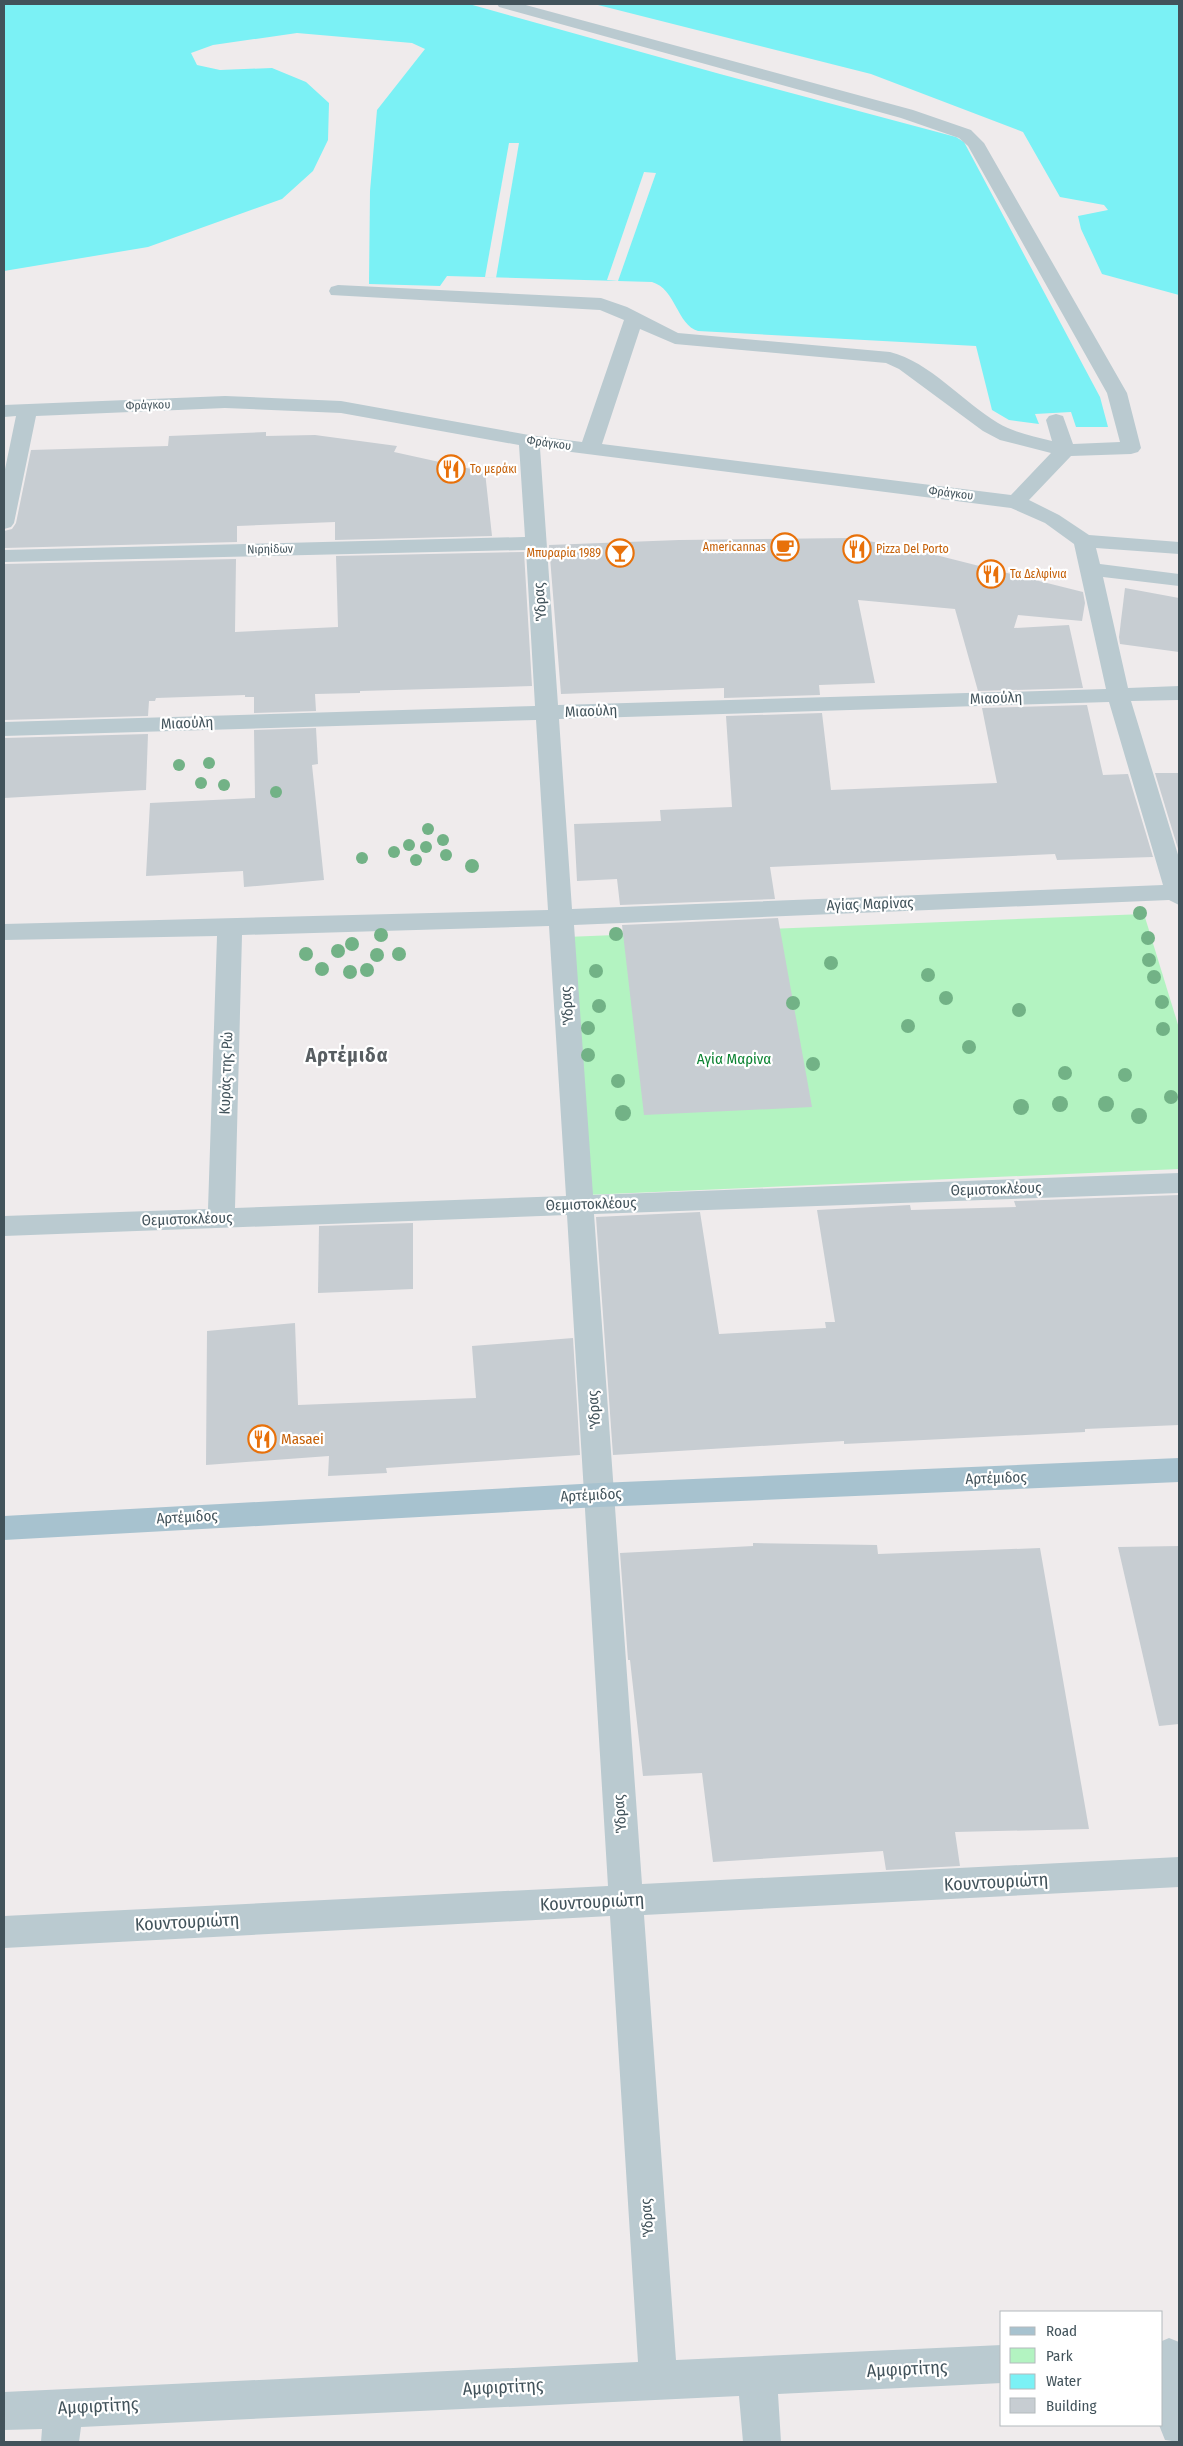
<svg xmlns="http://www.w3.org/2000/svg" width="1183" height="2446" font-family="'Fira Sans Condensed',sans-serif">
  <rect width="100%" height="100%" fill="#efebec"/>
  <polygon fill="#b3f3c1" points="1144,914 1179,1028 1179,1169 586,1195 566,937"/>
  <g fill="#7bf1f5">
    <path d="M4,4H469L720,74L956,137L964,142L1100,397L1108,427H1076L1071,412L1035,414L1039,424L1009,420L992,410L976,346L698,331C677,325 676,289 652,282L447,276L440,286L369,284L370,191L377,110L425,49L412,43L297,33L213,45L191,53L197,65L220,70L272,68L306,82L329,103L328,140L313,171L282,199L148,247L4,271Z"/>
    <polygon points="594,4 1179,4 1179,295 1102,274 1081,229 1078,216 1108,210 1104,205 1060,197 1023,132 871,74"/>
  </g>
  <g fill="#efebec">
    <polygon points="509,143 519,143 496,278 485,277"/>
    <polygon points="644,172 656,173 618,281 607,280"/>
  </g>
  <g fill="#c7cdd2">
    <polygon points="266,432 266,436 315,435 397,446 394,452 485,472 492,536 335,540 335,522 237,526 237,542 4,548 4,531 12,529 16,523 31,450 168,446 169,436"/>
    <polygon points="852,538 912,549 1083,592 1085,603 1082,621 1018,615 1014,628 1069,625 1083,688 978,691 955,609 858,600 875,683 819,685 820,695 724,698 724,688 561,694 549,545 679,540"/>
    <polygon points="524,552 532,686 360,691 360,693 315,694 316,711 254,713 254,697 245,697 245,695 156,698 155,701 149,701 148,716 4,720 4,564 236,559 235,632 338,627 336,556"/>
    <polygon points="1125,588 1179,598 1179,652 1120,644 1119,637"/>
    <polygon points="1087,705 1103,775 1128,774 1153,857 1057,860 1055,854 770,867 775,899 620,905 617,879 577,881 574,824 661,821 660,810 732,807 726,716 822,713 831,790 997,783 982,708"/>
    <polygon points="316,728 318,764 312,765 324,880 244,887 243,871 146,876 150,803 255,798 254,730"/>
    <polygon points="148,734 146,790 4,798 4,738"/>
    <polygon points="1155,773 1179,773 1179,852"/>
    <polygon points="778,918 812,1107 644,1115 622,925"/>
    <polygon points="1179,1195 1179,1425 1085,1429 1085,1432 844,1444 844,1441 613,1455 596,1217 700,1212 719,1334 826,1328 825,1322 835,1322 817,1210 910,1205 911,1210 1016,1207 1014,1201"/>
    <polygon points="413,1223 413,1289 318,1293 319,1226"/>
    <polygon points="295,1323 298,1405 476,1398 472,1346 573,1338 580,1455 386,1468 387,1473 328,1476 329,1456 206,1465 207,1331"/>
    <polygon points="753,1543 877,1545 878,1554 1040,1548 1089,1829 955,1832 960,1866 886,1870 883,1851 713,1862 702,1773 643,1776 630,1660 628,1660 620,1553 753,1546"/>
    <polygon points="1179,1546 1179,1724 1159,1726 1118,1547"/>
  </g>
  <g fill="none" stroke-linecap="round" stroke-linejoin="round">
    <g fill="#bacad0" fill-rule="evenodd">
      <path d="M497,4H522L913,110L971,130L984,143L1127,393L1141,448L1138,452L1131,454L1071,456L1029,500L1059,515L1089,535L1179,542V554L1096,548L1100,564L1179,574V586L1103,577L1128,688L1179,686V700L1131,701L1179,858V905L1169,900L574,925L593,1195L1179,1173V1193L594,1214L642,1884L1179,1857V1887L644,1915L676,2360L1002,2345V2383L778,2394L781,2442H743L739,2396L81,2427L79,2442H41L42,2429L4,2430V2392L638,2362L610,1916L4,1948V1916L608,1886L567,1215L4,1236V1216L208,1209L217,936L4,940V924L548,910L536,720L4,736V722L535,706L526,550L4,562V550L525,537L519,445L341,413L225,408L36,416L14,523L11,527L4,529V474L16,416L4,417V405L225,396L341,401L529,435L582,442L624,320L600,310L331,295L329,291L331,287L338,285L601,298L627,307L678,333L890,352C930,362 963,402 998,423C1015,433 1033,436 1052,441L1046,420L1049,416L1056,414L1063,416L1073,444L1120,442L1107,393L968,146L959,138L901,118L499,7ZM640,329L675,344L886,363L899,369L983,431L1000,440L1051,453L1011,495L602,444ZM540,448L1011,508L1045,523L1074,544L1106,689L558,705ZM1109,702L1163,885L572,909L559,719ZM549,926L566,1196L235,1208L242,935Z"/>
      <polygon points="1169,2338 1179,2342 1179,2442 1165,2440 1159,2425 1162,2425 1162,2341"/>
    </g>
    <polygon fill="#a7c2cf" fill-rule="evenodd" points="1179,1458 1179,1482 599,1507 4,1540 4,1516 599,1483"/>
  </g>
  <g fill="#72b286">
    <circle cx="209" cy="763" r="6"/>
    <circle cx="179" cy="765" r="6"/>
    <circle cx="201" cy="783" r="6"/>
    <circle cx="224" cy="785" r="6"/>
    <circle cx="276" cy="792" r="6"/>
    <circle cx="428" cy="829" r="6"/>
    <circle cx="443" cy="840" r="6"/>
    <circle cx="409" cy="845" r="6"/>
    <circle cx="426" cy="847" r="6"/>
    <circle cx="394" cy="852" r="6"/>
    <circle cx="446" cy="855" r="6"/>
    <circle cx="362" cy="858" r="6"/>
    <circle cx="416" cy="860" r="6"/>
    <circle cx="472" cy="866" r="7"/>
    <circle cx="1140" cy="913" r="7"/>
    <circle cx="616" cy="934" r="7"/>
    <circle cx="381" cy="935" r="7"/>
    <circle cx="1148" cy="938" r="7"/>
    <circle cx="352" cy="944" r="7"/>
    <circle cx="338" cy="951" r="7"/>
    <circle cx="306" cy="954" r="7"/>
    <circle cx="399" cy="954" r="7"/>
    <circle cx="377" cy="955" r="7"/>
    <circle cx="1149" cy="960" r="7"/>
    <circle cx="831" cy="963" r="7"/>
    <circle cx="322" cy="969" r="7"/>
    <circle cx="367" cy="970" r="7"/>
    <circle cx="596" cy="971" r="7"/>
    <circle cx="350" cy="972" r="7"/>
    <circle cx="928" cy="975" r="7"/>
    <circle cx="1154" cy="977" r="7"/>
    <circle cx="946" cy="998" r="7"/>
    <circle cx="1162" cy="1002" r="7"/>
    <circle cx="793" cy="1003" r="7"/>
    <circle cx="599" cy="1006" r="7"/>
    <circle cx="1019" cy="1010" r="7"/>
    <circle cx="908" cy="1026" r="7"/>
    <circle cx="588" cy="1028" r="7"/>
    <circle cx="1163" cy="1029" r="7"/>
    <circle cx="969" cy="1047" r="7"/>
    <circle cx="588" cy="1055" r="7"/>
    <circle cx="813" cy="1064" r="7"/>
    <circle cx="1065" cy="1073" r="7"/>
    <circle cx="1125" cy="1075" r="7"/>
    <circle cx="618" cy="1081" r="7"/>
    <circle cx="1171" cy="1097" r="7"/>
    <circle cx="1060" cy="1104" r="8"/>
    <circle cx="1106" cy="1104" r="8"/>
    <circle cx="1021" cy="1107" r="8"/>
    <circle cx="623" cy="1113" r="8"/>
    <circle cx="1139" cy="1116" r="8"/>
  </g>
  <defs>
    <g id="restaurant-ring" transform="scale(1.4375)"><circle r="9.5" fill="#fff" stroke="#e8710a" stroke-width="1.5"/><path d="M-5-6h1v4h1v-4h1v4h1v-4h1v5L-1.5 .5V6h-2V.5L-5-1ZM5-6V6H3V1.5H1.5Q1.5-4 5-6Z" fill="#e8710a"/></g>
    <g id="cafe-ring" transform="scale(1.4375)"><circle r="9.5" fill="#fff" stroke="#e8710a" stroke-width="1.5"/><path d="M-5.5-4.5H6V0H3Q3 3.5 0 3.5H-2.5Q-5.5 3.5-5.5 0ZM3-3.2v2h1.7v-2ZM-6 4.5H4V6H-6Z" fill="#e8710a"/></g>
    <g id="bar-ring" transform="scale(1.4375)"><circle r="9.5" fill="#fff" stroke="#e8710a" stroke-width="1.5"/><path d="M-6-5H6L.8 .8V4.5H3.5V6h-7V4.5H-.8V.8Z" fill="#e8710a"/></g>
  </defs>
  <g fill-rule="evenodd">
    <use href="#restaurant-ring" x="451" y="469"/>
    <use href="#cafe-ring" x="785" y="547"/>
    <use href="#restaurant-ring" x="857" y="549"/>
    <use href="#bar-ring" x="620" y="553"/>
    <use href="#restaurant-ring" x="991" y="574"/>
    <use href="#restaurant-ring" x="262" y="1439"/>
  </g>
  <g text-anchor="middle" stroke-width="4.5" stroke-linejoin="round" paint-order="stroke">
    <g font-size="12" fill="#42535b" stroke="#fff">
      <text transform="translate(148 405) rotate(-2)" y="4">Φράγκου</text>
      <text transform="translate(549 443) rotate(8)" y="4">Φράγκου</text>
      <text transform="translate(951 493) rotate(7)" y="4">Φράγκου</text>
      <text transform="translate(270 549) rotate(-1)" y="4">Νιρηίδων</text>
    </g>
    <g font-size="12" fill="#c56008" stroke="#fff" text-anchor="start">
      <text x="470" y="473">Το μεράκι</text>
      <text x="766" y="551" text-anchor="end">Americannas</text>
      <text x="876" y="553">Pizza Del Porto</text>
      <text x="601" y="557" text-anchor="end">Μπυραρία 1989</text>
      <text x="1010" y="578">Τα Δελφίνια</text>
    </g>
    <g font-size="15" fill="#42535b" stroke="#fff">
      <text transform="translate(540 602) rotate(-94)" y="5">Ύδρας</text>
      <text transform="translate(996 698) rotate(-2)" y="5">Μιαούλη</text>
      <text transform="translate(591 711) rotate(-2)" y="5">Μιαούλη</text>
      <text transform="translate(187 723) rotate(-2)" y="5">Μιαούλη</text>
      <text transform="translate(870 904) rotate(-2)" y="5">Αγίας Μαρίνας</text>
      <text transform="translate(567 1006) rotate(-94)" y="5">Ύδρας</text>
      <text transform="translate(226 1073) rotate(-88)" y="5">Κυράς της Ρώ</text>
      <text transform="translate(996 1189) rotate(-2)" y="5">Θεμιστοκλέους</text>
      <text transform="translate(591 1204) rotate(-2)" y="5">Θεμιστοκλέους</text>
      <text transform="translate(187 1219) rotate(-2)" y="5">Θεμιστοκλέους</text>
      <text transform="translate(594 1410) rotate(-94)" y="5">Ύδρας</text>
      <text transform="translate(996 1478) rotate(-2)" y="5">Αρτέμιδος</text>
      <text transform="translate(591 1495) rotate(-3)" y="5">Αρτέμιδος</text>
      <text transform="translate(187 1517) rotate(-3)" y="5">Αρτέμιδος</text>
      <text transform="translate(620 1814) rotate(-94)" y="5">Ύδρας</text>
      <text transform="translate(647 2218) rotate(-94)" y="5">Ύδρας</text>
    </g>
    <g font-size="15" fill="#0c8333" stroke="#fff">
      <text x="734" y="1064">Αγία Μαρίνα</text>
    </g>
    <g font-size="15" fill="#c56008" stroke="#fff" text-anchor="start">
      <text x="281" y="1444">Masaei</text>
    </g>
    <g font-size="18" fill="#42535b" stroke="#fff">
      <text transform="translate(996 1882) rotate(-3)" y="6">Κουντουριώτη</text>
      <text transform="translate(592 1902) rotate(-3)" y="6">Κουντουριώτη</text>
      <text transform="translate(187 1922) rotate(-3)" y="6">Κουντουριώτη</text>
      <text transform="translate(907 2369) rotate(-3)" y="6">Αμφιρτίτης</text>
      <text transform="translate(503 2387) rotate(-3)" y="6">Αμφιρτίτης</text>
      <text transform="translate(98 2406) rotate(-3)" y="6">Αμφιρτίτης</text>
    </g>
    <g font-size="20" font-weight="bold" letter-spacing="1" fill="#585e62" stroke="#fff">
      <text x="347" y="1062">Αρτέμιδα</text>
    </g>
  </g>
  <rect width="1183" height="2446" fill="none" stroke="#42535b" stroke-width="10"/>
  <rect x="1000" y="2311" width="162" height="115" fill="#ffffff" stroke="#b3babd"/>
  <rect x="1010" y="2327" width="25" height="8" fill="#a7c2cf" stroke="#b3babd"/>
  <text x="1046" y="2336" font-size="15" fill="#42535b">Road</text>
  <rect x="1010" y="2348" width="25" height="15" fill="#b3f3c1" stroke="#b3babd"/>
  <text x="1046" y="2361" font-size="15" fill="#42535b">Park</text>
  <rect x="1010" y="2374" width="25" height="15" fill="#7bf1f5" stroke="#b3babd"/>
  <text x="1046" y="2386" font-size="15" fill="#42535b">Water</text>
  <rect x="1010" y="2398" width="25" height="15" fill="#c7cdd2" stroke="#b3babd"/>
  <text x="1046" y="2411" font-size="15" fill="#42535b">Building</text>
</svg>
